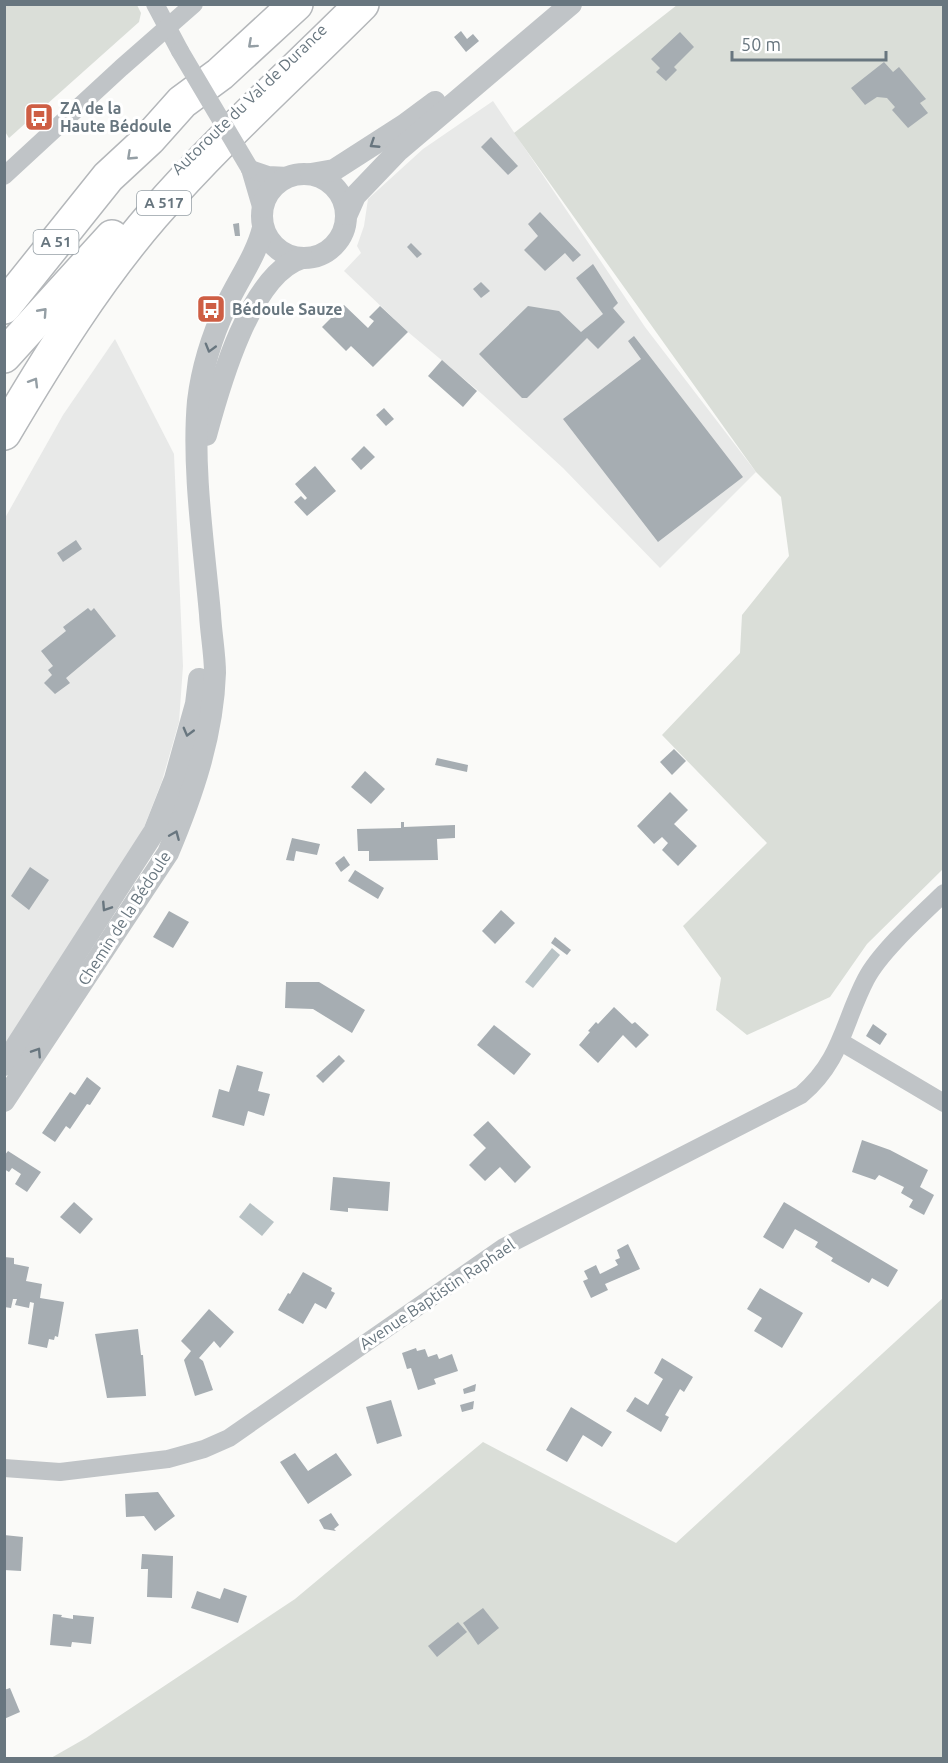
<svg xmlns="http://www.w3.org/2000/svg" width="948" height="1763" font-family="Ubuntu,sans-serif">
  <rect width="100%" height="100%" fill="#fafaf8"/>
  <g fill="#e8e9e8">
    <polygon points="493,101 645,327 756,472 660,568 563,468 482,394 408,332 344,271 361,253 357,246 364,226 368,199 423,149"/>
    <polygon points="115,339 174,454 183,666 179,722 162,781 139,840 5,1045 5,518 63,415"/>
  </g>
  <g fill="#daded8">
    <polygon points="5,4 137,5 141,13 139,22 9,138 4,130"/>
    <polygon points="677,5 943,5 943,869 867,944 830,997 747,1035 716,1010 721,978 683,926 767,843 662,735 740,653 742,615 789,556 781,497 756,472 514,133"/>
    <polygon points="943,1298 943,1758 51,1758 86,1738 295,1599 483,1442 676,1543"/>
  </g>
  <g fill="#b8c2c5">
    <polygon points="552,948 560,955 533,988 525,982"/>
    <polygon points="250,1203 274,1222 262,1236 239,1217"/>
  </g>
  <g fill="#a6adb2">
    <polygon points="461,31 467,39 473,34 479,41 466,52 454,37"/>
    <polygon points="680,32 694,47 674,67 677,70 666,81 656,72 660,68 651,59"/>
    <polygon points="884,62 893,72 899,67 926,99 920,103 928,113 908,128 892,110 895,107 887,98 877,97 865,105 851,88"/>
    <polygon points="491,137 518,166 508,175 481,147"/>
    <polygon points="540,212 581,255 573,262 565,253 545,271 524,250 538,236 528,224"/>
    <polygon points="239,223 240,236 235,236 233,224"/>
    <polygon points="411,243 422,254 417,258 407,247"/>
    <polygon points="593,264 618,303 613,308 625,322 598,349 587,338 527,398 522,398 479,354 528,306 559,311 581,332 603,314 576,278"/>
    <polygon points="481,282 490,291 481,298 473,289"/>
    <polygon points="344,305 368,328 374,321 369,317 380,306 408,332 373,367 351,346 346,351 322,327"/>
    <polygon points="634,336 743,477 658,542 563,419 641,359 628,341"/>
    <polygon points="442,360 477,391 463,407 428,376"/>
    <polygon points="384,408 394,419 386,426 376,415"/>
    <polygon points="364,446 375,457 361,470 351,459"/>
    <polygon points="315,466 336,491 307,516 294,502 301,496 305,500 307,498 295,484"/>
    <polygon points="76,540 82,549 63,562 57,553"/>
    <polygon points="88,608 91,611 94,608 116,636 66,678 70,683 55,694 44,683 52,675 48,670 53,666 41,651 66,631 63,627"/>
    <polygon points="674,749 686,761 672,775 660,762"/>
    <polygon points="437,758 468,765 467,772 435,765"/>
    <polygon points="365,771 385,789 371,804 351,787"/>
    <polygon points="670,792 688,810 674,824 697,846 678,866 662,850 668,843 662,837 654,844 637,826"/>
    <polygon points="401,822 404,822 404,827 455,825 455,838 437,839 438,860 369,861 369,851 358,851 357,829 401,828"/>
    <polygon points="292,838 320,844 317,855 296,851 294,861 286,860"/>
    <polygon points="344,856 350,865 341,872 335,863"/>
    <polygon points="30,867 49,880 29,910 11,896"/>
    <polygon points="355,870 384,888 378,899 348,881"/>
    <polygon points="501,910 515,923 495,944 482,931"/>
    <polygon points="169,911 189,922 173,948 153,937"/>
    <polygon points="555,937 571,950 567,955 551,943"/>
    <polygon points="286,982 319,982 365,1010 352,1033 313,1009 285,1008"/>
    <polygon points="614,1007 632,1024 635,1022 649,1035 636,1048 623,1035 598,1063 579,1045 590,1032 588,1031 596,1022 598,1024"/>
    <polygon points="873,1024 887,1034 880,1045 866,1036"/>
    <polygon points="494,1025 531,1054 514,1075 477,1045"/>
    <polygon points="339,1055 345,1061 323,1083 316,1076"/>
    <polygon points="237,1065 263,1072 258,1091 270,1094 264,1116 248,1111 244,1126 212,1117 219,1089 229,1092"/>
    <polygon points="87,1077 101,1088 90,1105 87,1104 70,1129 66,1126 55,1142 42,1133 70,1092 75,1095"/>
    <polygon points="488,1121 531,1167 515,1183 500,1167 485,1181 469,1165 486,1148 473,1135"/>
    <polygon points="862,1140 890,1150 928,1170 920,1187 934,1195 924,1215 909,1207 913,1200 901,1193 904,1187 879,1175 875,1180 852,1172"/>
    <polygon points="8,1151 41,1172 27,1192 15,1184 21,1174 12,1168 9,1172 4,1169 4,1156"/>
    <polygon points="333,1177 390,1182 388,1211 348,1208 348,1212 330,1210"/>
    <polygon points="74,1202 93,1219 80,1234 60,1217"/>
    <polygon points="784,1202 898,1270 888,1287 872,1278 869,1283 831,1261 833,1258 815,1247 818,1242 795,1229 783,1249 763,1237"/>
    <polygon points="628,1244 640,1269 605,1284 608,1290 591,1298 583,1281 588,1279 584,1271 596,1265 600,1274 618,1265 615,1260 620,1258 617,1250"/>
    <polygon points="4,1257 14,1258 14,1264 29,1267 26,1281 42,1284 40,1298 64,1302 58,1337 55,1336 54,1340 49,1339 47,1348 28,1344 34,1303 30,1302 29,1308 15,1305 17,1299 13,1299 11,1308 4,1307"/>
    <polygon points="303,1272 332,1288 331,1291 335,1293 326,1309 315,1303 303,1324 278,1310 288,1293 290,1294"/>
    <polygon points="760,1288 803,1313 782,1348 754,1331 762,1318 747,1309"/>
    <polygon points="209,1309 234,1332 220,1348 214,1341 199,1358 203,1361 213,1390 195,1396 184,1360 191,1351 181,1341"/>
    <polygon points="138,1329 141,1355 143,1355 146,1396 107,1398 95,1334"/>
    <polygon points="416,1348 417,1351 425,1349 428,1357 437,1354 439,1359 452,1354 458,1371 434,1379 436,1384 418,1390 411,1368 407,1369 402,1353"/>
    <polygon points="662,1358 693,1377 684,1392 680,1389 665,1415 669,1417 661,1432 626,1411 635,1397 648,1405 663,1379 654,1373"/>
    <polygon points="476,1384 475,1391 464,1394 463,1389"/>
    <polygon points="391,1400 402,1436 377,1444 366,1407"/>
    <polygon points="474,1401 473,1409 462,1412 460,1405"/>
    <polygon points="571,1407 612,1432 602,1447 583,1435 567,1462 546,1450"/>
    <polygon points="295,1453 308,1471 336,1453 352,1475 308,1504 280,1462"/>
    <polygon points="158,1492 175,1516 155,1531 144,1516 126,1517 125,1494"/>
    <polygon points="331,1513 339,1525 334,1529 336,1531 324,1529 319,1520"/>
    <polygon points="4,1535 23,1537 21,1571 4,1570"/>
    <polygon points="142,1554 173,1556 172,1598 147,1597 148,1569 141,1569"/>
    <polygon points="224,1588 247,1596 238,1623 191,1608 197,1591 220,1599"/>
    <polygon points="483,1608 499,1628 478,1645 463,1623"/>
    <polygon points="53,1614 62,1615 61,1617 73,1619 73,1615 94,1617 91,1644 72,1642 71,1647 50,1645"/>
    <polygon points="458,1622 467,1632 437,1657 428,1646"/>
    <polygon points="10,1688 20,1712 4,1719 4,1690"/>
  </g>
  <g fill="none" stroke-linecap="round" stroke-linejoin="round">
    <g stroke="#b4b7ba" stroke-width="36">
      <g id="motorway">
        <polyline points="4,307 108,177 149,139 182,102 220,74 296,4"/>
        <polyline points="4,356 112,237"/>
        <path d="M4,433C49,357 96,281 153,215C218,140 292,74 362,4"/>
      </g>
    </g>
    <g stroke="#c0c4c7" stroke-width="18">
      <polyline points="155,4 180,51"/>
      <polyline points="250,169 262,210"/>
      <polyline points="250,169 268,175 288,176"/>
      <polyline points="4,176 121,68 194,4"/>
      <polyline points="841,1042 944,1103"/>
      <path d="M4,1468L60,1472L168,1459L204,1449L229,1438L504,1247L801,1095C842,1060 843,1023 866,979C880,952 921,915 944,893"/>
    </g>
    <g stroke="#c0c4c7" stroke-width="22">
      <circle cx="304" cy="216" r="42"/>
      <polyline points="311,174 334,170 404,125 435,102"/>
      <polyline points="347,214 355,196 399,150 571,4"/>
      <path d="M206,435C219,387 250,274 302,258"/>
      <polyline points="4,1065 154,832 175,779 196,704 199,679"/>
      <path d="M4,1101L168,853C192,796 213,736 215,673C215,654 211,634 210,614C204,547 192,468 198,401C202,368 212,336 226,306C238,280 256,256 263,228"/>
    </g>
    <use href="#motorway" stroke="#fff" stroke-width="33"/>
    <polyline stroke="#c0c4c7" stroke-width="18" points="180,51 250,169"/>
  </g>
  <defs><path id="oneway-chevron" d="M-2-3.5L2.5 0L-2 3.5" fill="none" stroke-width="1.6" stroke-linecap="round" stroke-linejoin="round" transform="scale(1.5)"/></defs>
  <g stroke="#959fa5">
    <use href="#oneway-chevron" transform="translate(252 44) rotate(138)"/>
    <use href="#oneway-chevron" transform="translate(131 156) rotate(137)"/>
    <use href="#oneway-chevron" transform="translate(43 312) rotate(-48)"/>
    <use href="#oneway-chevron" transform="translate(34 382) rotate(-59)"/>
  </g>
  <g stroke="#68767f">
    <use href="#oneway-chevron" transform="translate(374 144) rotate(147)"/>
    <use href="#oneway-chevron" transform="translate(210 348) rotate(106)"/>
    <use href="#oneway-chevron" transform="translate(188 732) rotate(105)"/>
    <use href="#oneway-chevron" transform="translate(175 835) rotate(-67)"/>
    <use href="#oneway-chevron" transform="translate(106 907) rotate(123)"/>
    <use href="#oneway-chevron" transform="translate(37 1052) rotate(-57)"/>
  </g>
  <defs>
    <g id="bus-square" transform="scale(1.5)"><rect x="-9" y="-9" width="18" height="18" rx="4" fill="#ce5e44" stroke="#fff"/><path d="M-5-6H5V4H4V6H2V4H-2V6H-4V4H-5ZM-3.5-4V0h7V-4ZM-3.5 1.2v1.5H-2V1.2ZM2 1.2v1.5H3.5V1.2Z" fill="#fff"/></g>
  </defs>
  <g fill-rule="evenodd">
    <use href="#bus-square" x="39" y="117"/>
    <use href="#bus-square" x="211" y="309"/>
  </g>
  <g text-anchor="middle" stroke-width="6" stroke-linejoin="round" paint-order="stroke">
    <g fill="#fff" stroke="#959fa5" stroke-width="1.5">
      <rect x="137" y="191" width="54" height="24" rx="4.5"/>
      <rect x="33.5" y="230" width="45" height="24" rx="4.5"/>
    </g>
    <g font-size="15" font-weight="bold" fill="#68767f">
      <text x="164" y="208">A 517</text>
      <text x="56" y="247">A 51</text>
    </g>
    <g font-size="16" fill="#68767f" stroke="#fff">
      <text transform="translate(249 99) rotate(-44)" y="6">Autoroute du Val de Durance</text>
      <text transform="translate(124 918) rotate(-57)" y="6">Chemin de la Bédoule</text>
      <text transform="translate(437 1294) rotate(-34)" y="6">Avenue Baptistin Raphael</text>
    </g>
    <g font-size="16" font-weight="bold" fill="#68767f" stroke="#fff" text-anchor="start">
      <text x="60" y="114">ZA de la<tspan x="60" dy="18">Haute Bédoule</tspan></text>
      <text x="232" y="315">Bédoule Sauze</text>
    </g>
  </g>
  <rect width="948" height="1763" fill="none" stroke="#68767f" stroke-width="12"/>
  <path d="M732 51v9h154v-9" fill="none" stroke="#68767f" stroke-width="3"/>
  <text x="741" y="51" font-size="18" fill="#68767f" stroke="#ffffff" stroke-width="4.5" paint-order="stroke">50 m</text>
</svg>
